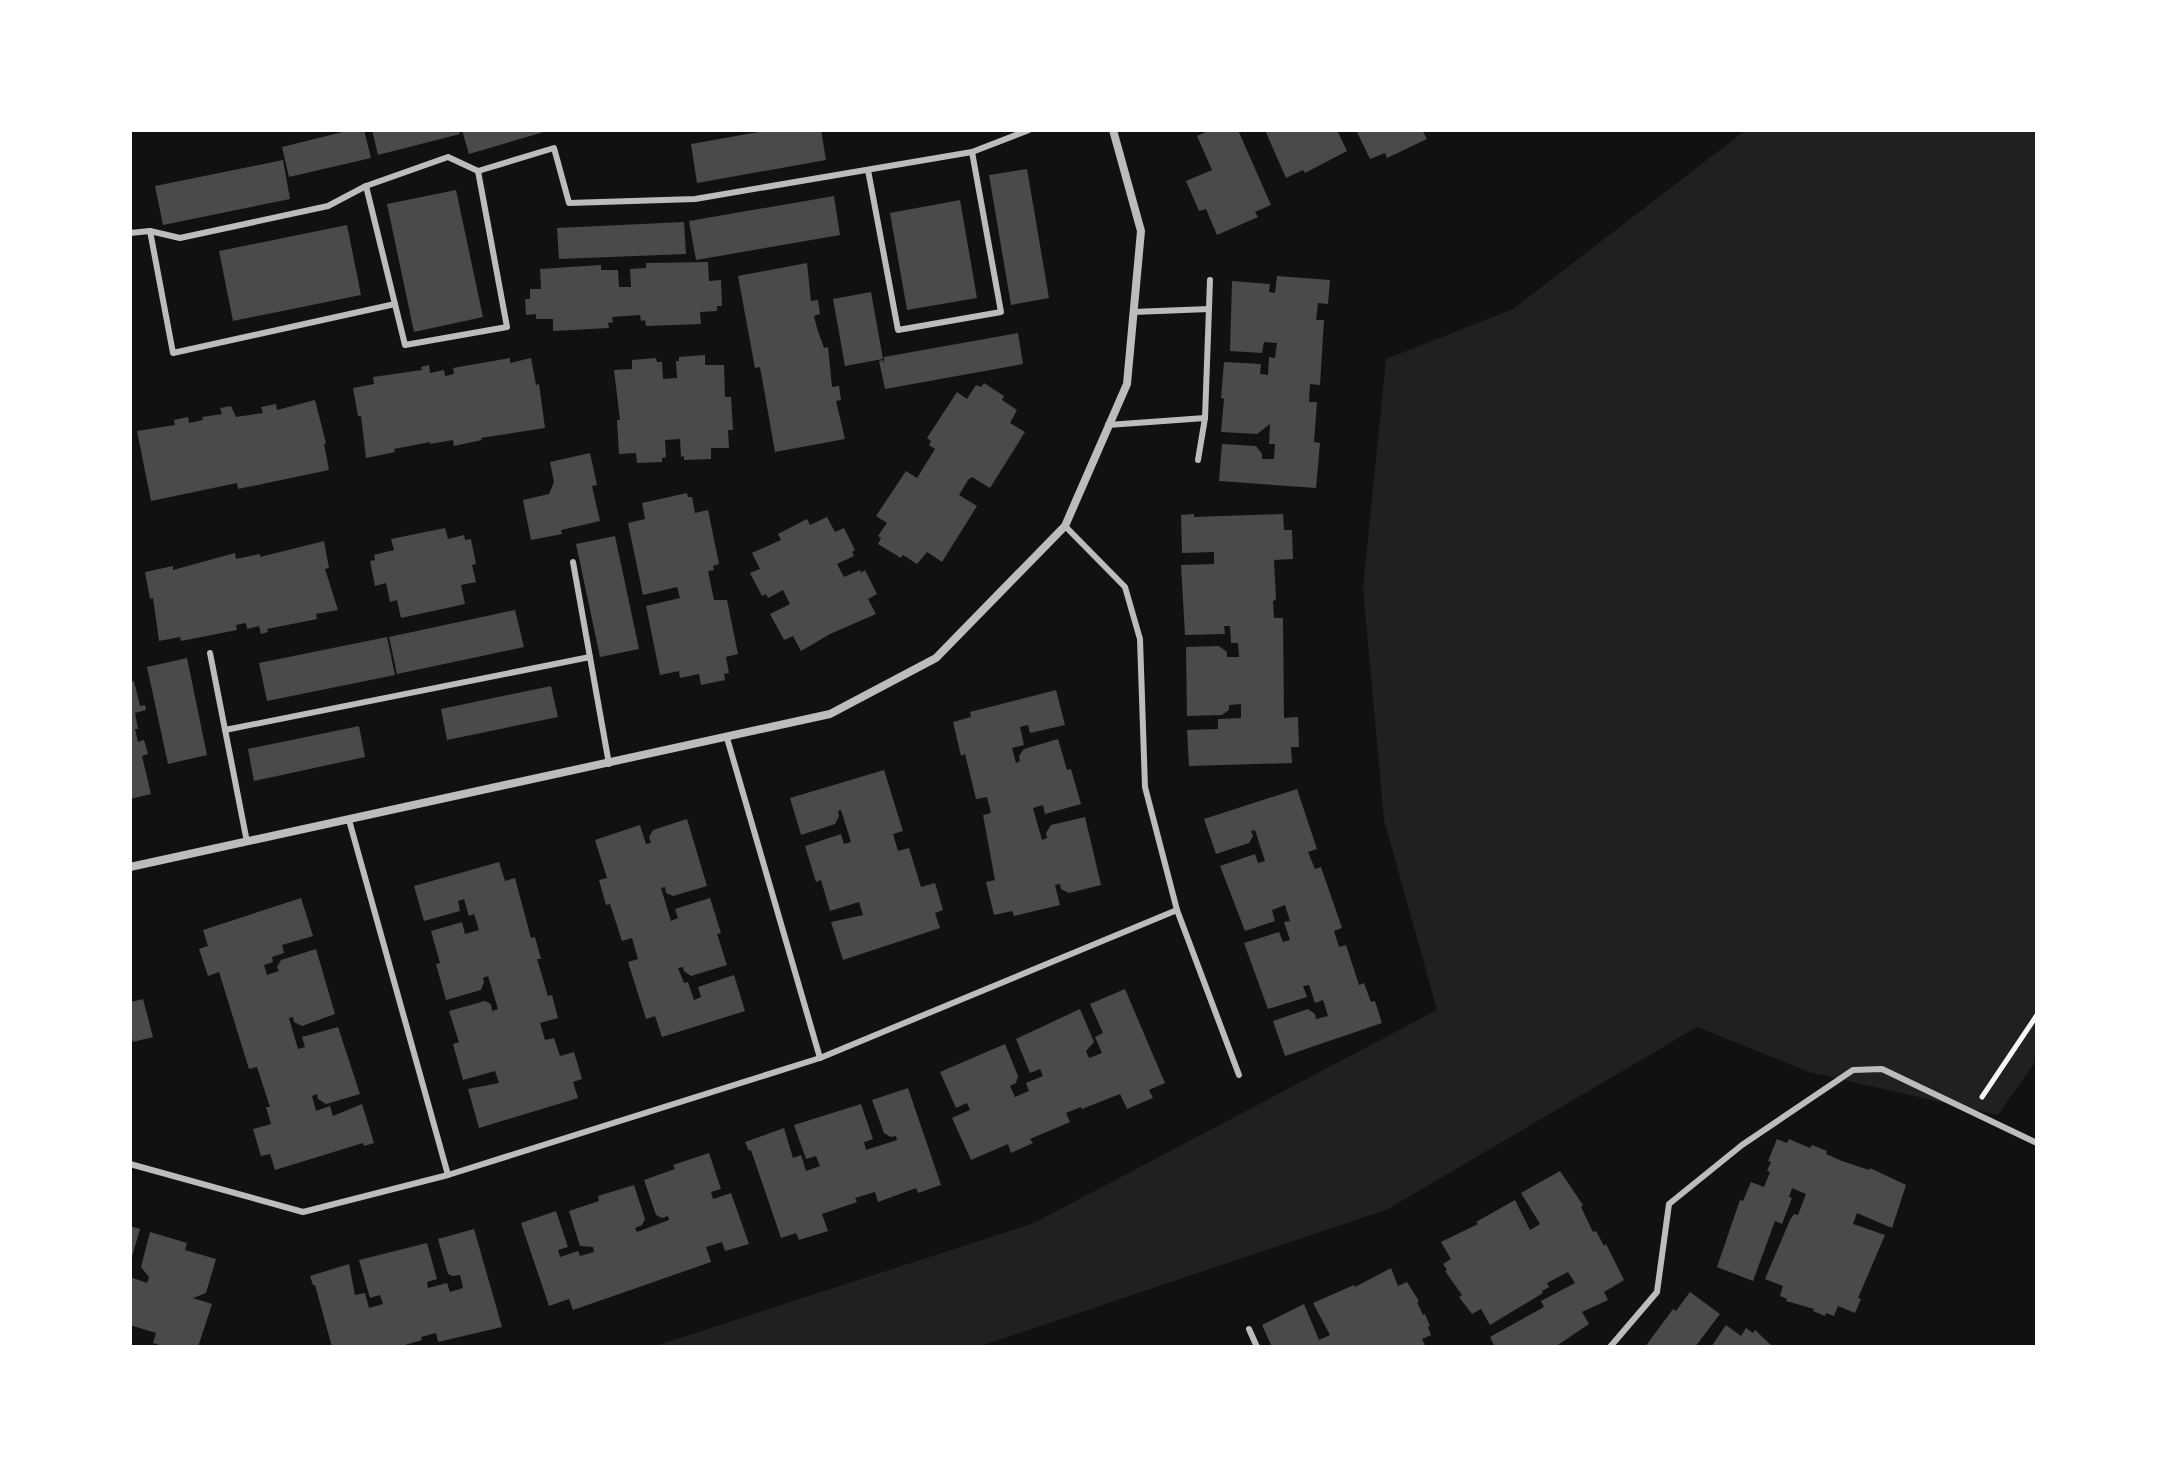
<svg xmlns="http://www.w3.org/2000/svg" width="2167" height="1477" font-family="Overpass,sans-serif">
  <rect width="100%" height="100%" fill="#111"/>
  <polygon fill="#202020" points="1746,130 2037,130 2037,1059 1998,1115 1809,1072 1697,1027 1388,1209 978,1347 652,1347 1034,1223 1437,1010 1384,820 1363,588 1386,359 1513,309"/>
  <g fill="#4a4a4a">
    <polygon points="351,130 364,130 371,158 289,177 282,147"/>
    <polygon points="372,130 459,130 460,134 378,155"/>
    <polygon points="462,130 547,130 547,131 469,154"/>
    <polygon points="770,130 821,130 826,160 697,183 691,144"/>
    <polygon points="1210,130 1238,130 1271,205 1255,212 1258,217 1217,235 1206,209 1199,211 1186,181 1212,170 1197,136"/>
    <polygon points="1265,130 1337,130 1347,151 1305,173 1303,170 1286,178"/>
    <polygon points="1356,130 1422,130 1427,139 1387,158 1385,153 1370,159"/>
    <polygon points="283,160 290,199 163,225 155,186"/>
    <polygon points="1027,169 1049,298 1011,305 989,175"/>
    <polygon points="456,190 483,317 414,332 387,204"/>
    <polygon points="834,196 840,235 696,260 689,221"/>
    <polygon points="960,200 977,298 907,310 890,213"/>
    <polygon points="684,222 686,254 559,259 557,228"/>
    <polygon points="347,225 361,295 233,321 219,251"/>
    <polygon points="708,262 709,281 721,280 722,306 717,306 717,311 700,312 701,324 646,326 645,320 641,321 640,315 612,317 613,322 608,323 609,328 553,331 553,319 536,319 536,314 526,315 525,299 530,299 530,289 541,289 540,269 601,265 601,270 618,270 619,287 631,287 630,269 646,268 646,263"/>
    <polygon points="807,263 811,301 818,300 820,314 814,316 817,328 824,348 828,347 832,387 839,386 841,400 836,401 845,439 775,452 760,367 755,368 738,276"/>
    <polygon points="1277,276 1330,280 1328,304 1318,303 1316,320 1324,320 1320,385 1310,384 1309,402 1317,402 1314,442 1320,443 1316,488 1219,481 1222,444 1256,446 1262,454 1262,459 1274,459 1275,444 1269,444 1270,424 1257,434 1221,432 1224,399 1221,398 1224,362 1261,364 1260,374 1268,375 1269,357 1275,358 1277,343 1264,342 1262,353 1230,351 1232,281 1270,284 1269,292 1275,293"/>
    <polygon points="871,292 883,359 845,366 833,299"/>
    <polygon points="1018,333 1023,364 885,389 879,361 883,360 884,364 884,357"/>
    <polygon points="705,355 705,365 724,365 725,397 731,397 733,430 728,430 729,448 711,448 711,459 684,460 684,456 681,457 680,439 665,440 666,457 662,458 662,462 637,463 636,453 619,454 617,420 620,420 614,370 632,369 632,360 656,358 657,362 662,362 663,379 677,378 676,361 679,361 679,357"/>
    <polygon points="510,358 510,363 531,358 536,385 539,384 545,428 481,438 482,440 454,446 453,440 430,444 430,442 394,449 395,452 366,458 361,416 358,416 353,388 374,384 373,377 422,370 421,367 429,365 430,373 444,370 445,376 454,374 453,368"/>
    <polygon points="984,383 1004,396 1002,400 1017,410 1010,423 1025,432 990,488 972,477 968,480 959,495 977,506 942,562 927,552 917,564 903,555 901,558 878,544 881,538 878,536 887,523 876,516 906,471 917,478 935,449 929,445 931,441 927,438 957,392 967,399 976,385 981,387"/>
    <polygon points="315,400 326,443 324,444 329,470 238,489 237,483 151,501 137,431 175,425 174,420 188,417 189,423 203,420 202,417 222,414 220,408 231,406 236,417 263,413 261,407 276,404 277,410"/>
    <polygon points="590,453 597,485 592,486 600,521 561,530 562,534 531,540 523,500 549,494 554,482 550,462"/>
    <polygon points="687,493 688,497 692,497 695,513 708,510 719,564 713,566 714,570 708,571 714,600 727,600 738,654 726,657 729,673 724,674 725,680 701,685 699,674 680,678 679,671 660,675 646,606 680,598 677,587 643,595 628,523 645,519 642,503"/>
    <polygon points="1194,514 1194,517 1283,514 1284,530 1292,530 1293,559 1274,560 1276,600 1273,601 1274,618 1283,618 1284,718 1298,717 1299,747 1291,747 1292,763 1189,766 1187,730 1218,729 1218,719 1241,718 1241,704 1229,705 1229,710 1222,715 1187,716 1186,647 1219,646 1227,652 1227,657 1239,657 1238,643 1231,643 1230,626 1224,626 1225,634 1185,635 1181,565 1214,564 1214,552 1182,553 1181,515"/>
    <polygon points="827,517 835,532 844,528 855,550 852,552 854,556 837,564 844,577 860,570 861,573 865,570 877,594 868,599 876,614 830,634 801,651 793,636 784,640 770,614 790,604 783,590 768,598 766,594 762,596 750,573 760,569 752,553 781,540 778,534 807,519 810,525"/>
    <polygon points="445,528 448,539 464,535 465,540 471,539 476,564 472,565 476,582 461,585 465,604 401,618 397,600 390,602 386,583 375,586 370,561 375,560 374,555 394,550 391,539"/>
    <polygon points="615,536 639,649 600,657 576,544"/>
    <polygon points="324,541 329,568 325,569 338,610 316,614 317,619 267,629 268,632 261,634 259,626 247,629 246,623 236,625 237,630 181,641 180,637 159,641 153,598 150,599 145,572 173,566 173,570 235,553 236,559 260,554 260,557"/>
    <polygon points="515,610 524,647 397,674 389,637"/>
    <polygon points="387,637 395,675 267,701 259,663"/>
    <polygon points="187,658 207,755 168,764 147,667"/>
    <polygon points="134,681 140,706 145,705 146,710 135,713 138,729 135,729 138,742 144,740 148,754 142,756 151,794 130,799 130,682"/>
    <polygon points="551,686 558,717 447,740 441,709"/>
    <polygon points="1056,690 1065,725 1030,733 1028,725 1020,727 1024,745 1012,748 1016,763 1020,761 1019,756 1024,749 1058,739 1067,770 1071,769 1081,804 1045,814 1043,805 1033,808 1042,840 1047,838 1046,833 1051,825 1085,817 1101,885 1069,893 1061,889 1060,884 1055,885 1060,905 1014,916 1012,911 994,915 986,882 995,880 983,815 991,813 987,797 976,799 965,754 961,756 953,722 971,717 970,712"/>
    <polygon points="359,726 365,757 254,781 248,749"/>
    <polygon points="884,770 903,831 893,834 898,851 909,848 921,887 935,883 943,910 935,913 940,928 843,960 831,922 863,915 859,902 830,911 821,880 816,882 805,846 841,834 844,844 851,842 841,810 838,811 839,816 835,824 801,835 790,798"/>
    <polygon points="1297,789 1317,849 1308,852 1315,869 1321,867 1342,928 1334,931 1339,947 1346,945 1359,985 1364,983 1371,1002 1375,1001 1382,1023 1285,1056 1273,1021 1308,1009 1315,1014 1316,1019 1328,1016 1323,1000 1315,1003 1309,985 1303,986 1307,997 1268,1009 1244,943 1279,932 1283,942 1290,940 1284,922 1290,921 1285,905 1272,910 1275,921 1245,931 1220,866 1255,854 1258,863 1265,861 1255,830 1251,831 1253,836 1249,843 1216,854 1204,819"/>
    <polygon points="687,819 707,886 673,896 666,893 665,887 661,888 671,921 678,918 675,909 710,898 721,933 717,934 727,965 691,976 684,971 683,967 678,968 684,983 688,982 694,1000 701,997 698,987 734,975 745,1011 662,1037 655,1016 646,1019 628,962 638,959 632,938 622,941 610,904 606,905 599,880 607,878 595,840 640,825 646,844 651,843 649,837 653,830"/>
    <polygon points="499,862 505,881 515,878 531,938 535,937 541,959 537,959 548,996 552,995 558,1018 540,1023 545,1040 554,1038 560,1056 574,1052 582,1079 573,1082 578,1098 479,1128 468,1089 499,1083 495,1071 463,1080 453,1044 459,1042 449,1011 485,1001 491,1004 492,1011 498,1009 488,976 483,978 484,982 481,990 446,1000 436,964 440,963 431,931 462,922 465,934 479,930 474,914 469,916 464,899 458,901 460,911 424,921 414,886"/>
    <polygon points="301,898 313,936 282,945 284,953 272,957 273,962 264,965 267,975 279,971 277,967 281,960 316,949 335,1014 302,1026 294,1022 293,1017 289,1018 298,1049 305,1047 302,1037 338,1027 360,1094 326,1104 318,1099 317,1094 312,1096 316,1111 330,1106 333,1116 362,1104 374,1143 364,1146 363,1143 275,1170 270,1154 261,1156 253,1129 271,1124 266,1107 270,1107 257,1067 249,1069 219,972 208,976 199,949 208,946 203,930"/>
    <polygon points="1125,989 1165,1083 1149,1090 1153,1098 1127,1109 1120,1094 1082,1109 1081,1107 1066,1113 1070,1122 1030,1139 1033,1143 1011,1153 1008,1144 971,1160 952,1118 970,1110 967,1103 956,1108 940,1072 1005,1044 1018,1076 1016,1083 1010,1086 1015,1097 1029,1091 1026,1083 1043,1076 1040,1069 1030,1073 1016,1039 1080,1009 1094,1042 1086,1051 1089,1058 1102,1053 1095,1037 1103,1033 1090,1004"/>
    <polygon points="143,999 153,1037 133,1042 130,1032 130,1002"/>
    <polygon points="908,1088 941,1185 918,1193 916,1188 878,1202 875,1192 855,1198 857,1202 822,1214 828,1231 799,1240 796,1233 781,1238 751,1150 749,1151 745,1142 784,1128 793,1158 801,1155 806,1171 820,1166 816,1156 806,1159 794,1125 861,1104 873,1139 864,1142 866,1150 897,1140 896,1136 891,1137 884,1133 872,1100"/>
    <polygon points="1777,1139 1787,1143 1789,1139 1810,1148 1812,1145 1827,1151 1826,1154 1842,1161 1869,1170 1870,1168 1906,1185 1892,1228 1857,1213 1853,1224 1885,1235 1858,1298 1861,1299 1855,1313 1838,1306 1834,1316 1826,1313 1825,1316 1813,1311 1814,1309 1786,1301 1787,1299 1780,1296 1783,1286 1765,1279 1790,1220 1794,1214 1798,1215 1806,1194 1792,1188 1789,1197 1792,1198 1782,1224 1775,1221 1753,1281 1717,1267 1740,1200 1743,1201 1751,1182 1764,1187 1770,1172 1767,1171 1771,1162 1768,1161"/>
    <polygon points="709,1153 721,1189 711,1192 713,1199 731,1193 749,1244 725,1251 722,1242 706,1247 711,1262 573,1310 569,1299 549,1306 521,1223 556,1211 568,1247 558,1250 560,1257 578,1251 580,1256 594,1252 593,1247 580,1246 569,1211 599,1201 598,1196 634,1185 645,1219 642,1225 635,1228 637,1232 669,1220 668,1216 662,1218 656,1215 644,1180 675,1169 673,1165"/>
    <polygon points="1560,1171 1583,1205 1581,1207 1593,1232 1596,1231 1604,1246 1606,1244 1624,1280 1604,1292 1608,1300 1582,1312 1589,1324 1555,1347 1495,1347 1490,1337 1544,1307 1541,1301 1575,1283 1568,1272 1547,1283 1549,1287 1542,1291 1543,1293 1490,1325 1481,1309 1472,1314 1459,1297 1462,1295 1445,1271 1447,1270 1443,1264 1451,1259 1441,1242 1478,1224 1476,1222 1515,1200 1530,1230 1540,1224 1521,1193"/>
    <polygon points="130,1226 140,1229 131,1260 130,1260"/>
    <polygon points="474,1229 502,1327 438,1342 436,1333 421,1337 422,1340 398,1347 332,1347 315,1285 313,1285 310,1276 349,1264 355,1295 365,1293 369,1308 383,1304 380,1295 370,1298 359,1260 427,1243 437,1279 427,1282 428,1288 447,1283 450,1292 463,1288 460,1275 453,1276 448,1274 438,1239"/>
    <polygon points="150,1232 187,1243 185,1250 216,1259 206,1293 193,1298 212,1304 198,1347 166,1347 153,1343 156,1333 130,1325 130,1277 147,1283 149,1277 141,1267"/>
    <polygon points="1391,1268 1398,1286 1407,1282 1419,1301 1417,1302 1423,1315 1425,1314 1430,1326 1428,1327 1431,1335 1422,1339 1426,1347 1272,1347 1262,1325 1304,1304 1319,1340 1330,1335 1313,1303 1354,1285 1355,1287"/>
    <polygon points="1690,1292 1720,1314 1695,1347 1645,1347 1673,1309 1676,1311"/>
    <polygon points="1726,1325 1741,1336 1746,1328 1753,1333 1755,1330 1773,1347 1711,1347"/>
  </g>
  <g fill="none" stroke-linecap="round" stroke-linejoin="round">
    <polyline stroke="#f5f5f5" stroke-width="5" points="1982,1097 2037,1015"/>
    <g stroke="#bcbcbc" stroke-width="6">
      <polyline points="868,170 898,330 1001,312 972,152"/>
      <polyline points="366,186 405,345 507,327 478,171"/>
      <polyline points="150,231 173,353 395,304"/>
      <polyline points="130,233 150,231 180,238 328,206 366,186 448,157 478,171 554,148 569,203 695,199 972,152 1029,130"/>
      <polyline points="1133,312 1209,309"/>
      <polyline points="1108,425 1205,418"/>
      <polyline points="1198,460 1205,418 1210,280"/>
      <polyline points="1065,526 1125,587 1140,639 1145,787 1177,910 1239,1075"/>
      <polyline points="573,562 609,764"/>
      <polyline points="210,653 247,842"/>
      <polyline points="225,730 590,657"/>
      <polyline points="727,738 820,1058"/>
      <polyline points="349,820 448,1175"/>
      <polyline points="130,1164 303,1212 448,1175 820,1058 1177,910"/>
      <polyline points="1249,1329 1257,1347"/>
      <polyline points="1610,1347 1657,1292 1669,1204 1742,1145 1853,1070 1882,1069 2037,1143"/>
    </g>
    <polyline stroke="#bcbcbc" stroke-width="8" points="130,867 830,714 936,658 1065,526 1127,384 1141,231 1113,130"/>
  </g>
  <rect width="2167" height="1477" fill="none" stroke="#ffffff" stroke-width="264"/>
</svg>
